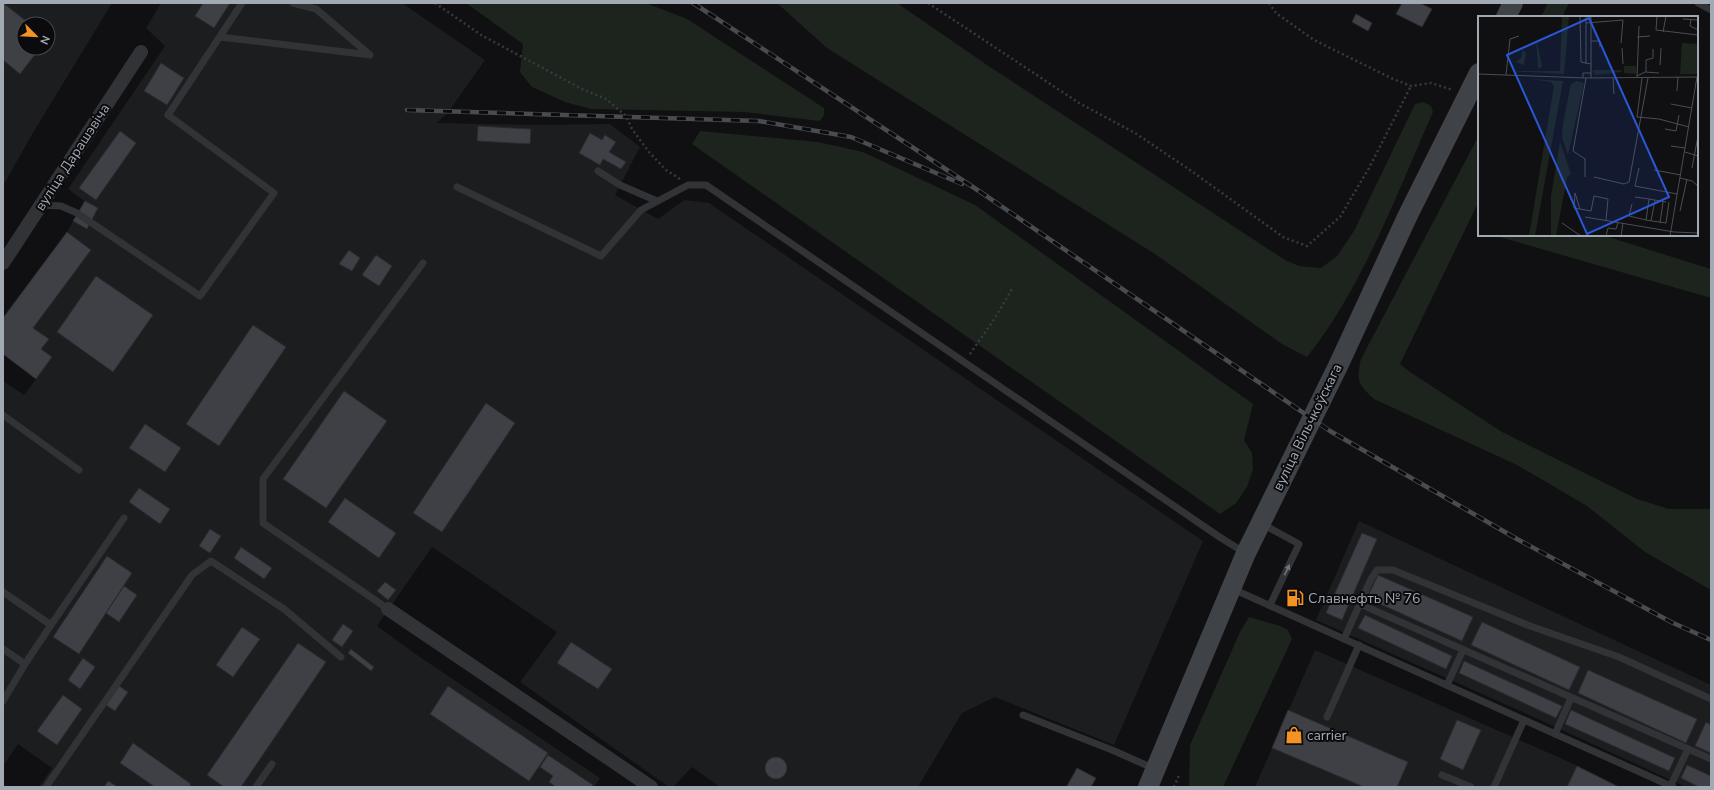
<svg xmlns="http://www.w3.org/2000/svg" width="1714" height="790" font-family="'Nunito Sans',sans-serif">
  <rect width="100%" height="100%" fill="#101012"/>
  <g fill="#1c1d1f" fill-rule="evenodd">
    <path d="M3,3H112L31,136L3,186ZM24,24H48V48H24Z"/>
    <polygon points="161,3 402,3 485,60 449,111 437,123 537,125 610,124 640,147 615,195 658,219 684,200 709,203 1203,541 1114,745 995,697 962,713 918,787 720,787 692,767 673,787 669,787 520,682 557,632 432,547 377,626 417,655 600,778 594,787 39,787 52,768 18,744 3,766 3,381 24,395 36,379 3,354 3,318 67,232 84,201 68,189 165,46 146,28"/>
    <polygon points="1359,521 1711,685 1711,787 1686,787 1527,714 1316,620"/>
    <polygon points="1315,650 1567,761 1619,787 1255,787"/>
  </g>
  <g fill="#1c241d">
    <polygon points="466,3 646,3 687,19 824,108 824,115 820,121 744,112 591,109 565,102 532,87 520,72 523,44"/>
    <path d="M777,3H897L990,67L1285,260L1299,266L1321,268L1337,256L1354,231L1415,104L1423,102L1431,106L1433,112C1396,195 1364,285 1307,357L1282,344L1155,254L827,48Z"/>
    <polygon points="1548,3 1569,3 1562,17 1541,17"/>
    <polygon points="700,131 818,142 863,152 975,205 1253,404 1244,440 1252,453 1253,469 1247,487 1236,503 1220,514 692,144"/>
    <path d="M1479,135V201L1400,364L1410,372L1502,432L1637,499L1669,509H1711V590L1645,552L1587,506L1517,465L1374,399C1358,384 1356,381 1361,359Z"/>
    <polygon points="1493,235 1602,235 1711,269 1711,298"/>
    <polygon points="1249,617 1280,626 1288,630 1292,639 1223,787 1189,787 1190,745 1240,632"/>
  </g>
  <g fill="#3f4045" stroke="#2a2b2e">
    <polygon points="3,3 30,24 24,24 24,48 40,48 20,74 3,60"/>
    <polygon points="203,3 230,3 214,28 195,16"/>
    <polygon points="1402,3 1420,3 1432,9 1422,27 1396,14"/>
    <polygon points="1356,14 1372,23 1368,31 1352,22"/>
    <polygon points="161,63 184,78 167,105 144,91"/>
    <polygon points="478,126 531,129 530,144 477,141"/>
    <polygon points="120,131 136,143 96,200 79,188"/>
    <polygon points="590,133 602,140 605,135 616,142 609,152 626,162 621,169 603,159 600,165 579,153"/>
    <polygon points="85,201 98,208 87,229 73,221"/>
    <polygon points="67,232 91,250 33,328 49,339 41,349 52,357 36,379 3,354 3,318"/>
    <polygon points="349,250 360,258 352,271 339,264"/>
    <polygon points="376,255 392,266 379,286 362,275"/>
    <polygon points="96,276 153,315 113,372 57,332"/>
    <polygon points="253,325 286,347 219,446 186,424"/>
    <polygon points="344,391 387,421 326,508 283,479"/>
    <polygon points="486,403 515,423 442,532 413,513"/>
    <polygon points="145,424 181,448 165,472 129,448"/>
    <polygon points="139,488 170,509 160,524 129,502"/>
    <polygon points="345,498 396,533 379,558 328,522"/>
    <polygon points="210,529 221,536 210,553 199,546"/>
    <polygon points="1362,533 1377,539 1342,620 1326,613"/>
    <polygon points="241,547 272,568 264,579 234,558"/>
    <polygon points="107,556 132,573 79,654 53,637"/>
    <polygon points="1378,575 1473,617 1462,641 1367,598"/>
    <polygon points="385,582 396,590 388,600 377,591"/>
    <polygon points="124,586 137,595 119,622 106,613"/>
    <polygon points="1302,590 1304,602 1292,604 1290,593"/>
    <polygon points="1365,615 1452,656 1446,669 1358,628"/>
    <polygon points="1482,622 1580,667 1569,690 1471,645"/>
    <polygon points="343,624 353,631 342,647 332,640"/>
    <polygon points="242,627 260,639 233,677 216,665"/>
    <polygon points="571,642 612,669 598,689 557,663"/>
    <polygon points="298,643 326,662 241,787 224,787 207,775"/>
    <polygon points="351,649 374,667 371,671 348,653"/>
    <polygon points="83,658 95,667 80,689 68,680"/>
    <polygon points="1464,661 1562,706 1556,718 1459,673"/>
    <polygon points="1588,670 1697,719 1686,743 1578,693"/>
    <polygon points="119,686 128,692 115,711 106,705"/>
    <polygon points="448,686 548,753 529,781 430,714"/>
    <polygon points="63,695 82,709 57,745 37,731"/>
    <polygon points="1288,710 1408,762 1397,787 1364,787 1272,748"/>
    <polygon points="1571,710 1675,758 1669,771 1565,724"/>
    <polygon points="1457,720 1481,730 1463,770 1440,759"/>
    <polygon points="1706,722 1711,725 1711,753 1695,746"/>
    <polygon points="133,743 191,784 189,787 155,787 120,763"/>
    <polygon points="548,755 593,785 591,787 556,787 549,782 553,776 540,767"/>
    <circle cx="776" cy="768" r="11"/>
    <polygon points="1687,765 1711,776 1711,787 1699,787 1681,778"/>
    <polygon points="1577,766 1619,787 1567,787"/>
    <polygon points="1077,768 1096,778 1091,787 1070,787 1067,786"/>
    <polygon points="108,781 118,787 104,787"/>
  </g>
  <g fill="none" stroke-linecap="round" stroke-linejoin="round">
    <g stroke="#373a3e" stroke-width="2.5" stroke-dasharray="2 3" stroke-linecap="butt">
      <polyline points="435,3 481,35 582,89 606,99 626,116 632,129 649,152 666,170 680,179"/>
      <polyline points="928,3 1079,103 1135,133 1190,170 1283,237 1307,246 1340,217 1369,168 1411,86"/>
      <polyline points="1269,3 1276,13 1314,40 1393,79 1411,86 1431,83 1453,90"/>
      <polyline points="970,354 995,318 1012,289"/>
      <polyline points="1174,787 1179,775"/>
    </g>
    <g stroke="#313337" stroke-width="7">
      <polyline points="1698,3 1711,10"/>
      <polyline points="220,37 370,55 316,9 293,3"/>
      <polyline points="598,171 620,185 657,201"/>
      <polyline points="457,187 601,256 641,210 688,185 706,185 1218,536 1245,553"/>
      <polyline points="41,205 61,206 77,213 200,296 274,193 168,115 242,3"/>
      <polyline points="3,415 79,470"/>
      <polyline points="1262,524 1299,544 1270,605"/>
      <polyline points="1233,589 1673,787"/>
      <polyline points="3,592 51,625 25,664 3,701"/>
      <polyline points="1360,604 1711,759"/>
      <polyline points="388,609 263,523 263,479 423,263"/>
      <polyline points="51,625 124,518"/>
      <polyline points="1344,639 1371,579 1377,570 1393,570 1530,626 1619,657 1711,699"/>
      <polyline points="3,649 25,664"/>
      <polyline points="1447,685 1463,650"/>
      <polyline points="1023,715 1112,750 1155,769"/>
      <polyline points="1327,717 1359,645"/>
      <polyline points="1555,734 1571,698"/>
      <polyline points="1442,775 1471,787"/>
      <polyline points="46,787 192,575 211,561 284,609 341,657"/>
      <polyline points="256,787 272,764"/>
      <polyline points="1494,787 1524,720"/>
      <polyline points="1670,787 1688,749"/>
    </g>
    <g stroke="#313337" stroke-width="14">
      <polyline points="3,263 141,52"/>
      <polyline points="388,609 651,787"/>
    </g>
    <g stroke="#3f4247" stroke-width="20">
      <polyline points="1506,17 1513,3"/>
      <polyline points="1148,787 1246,553 1338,366 1408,215 1479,73"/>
    </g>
    <g stroke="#484b50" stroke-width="4.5">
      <g id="rail">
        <polyline points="693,3 982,193 1330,431 1517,539 1671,622 1711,640"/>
        <polyline points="407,110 759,121 851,137 962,184"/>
      </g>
    </g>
    <use href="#rail" stroke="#0b0b0d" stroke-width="3" stroke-dasharray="9" stroke-linecap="butt"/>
  </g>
  <defs><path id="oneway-solid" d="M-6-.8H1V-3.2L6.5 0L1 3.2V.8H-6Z"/></defs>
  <use fill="#6f747b" href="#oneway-solid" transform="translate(1287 570) rotate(-65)"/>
  <defs>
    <g id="fuel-bare" transform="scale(1.38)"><path d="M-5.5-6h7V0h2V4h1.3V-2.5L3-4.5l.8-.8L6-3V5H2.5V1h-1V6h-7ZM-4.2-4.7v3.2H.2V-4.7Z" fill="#f59224" stroke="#0b0b0d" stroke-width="2.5" paint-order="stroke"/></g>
    <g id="shop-bare" transform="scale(1.38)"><path d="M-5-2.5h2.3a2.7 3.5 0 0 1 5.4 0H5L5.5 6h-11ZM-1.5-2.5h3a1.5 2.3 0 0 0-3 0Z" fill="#f59224" stroke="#0b0b0d" stroke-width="2.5" paint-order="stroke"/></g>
  </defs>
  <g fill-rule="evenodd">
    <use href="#fuel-bare" x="1295" y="598"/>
    <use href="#shop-bare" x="1294" y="735"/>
  </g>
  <g text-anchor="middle" stroke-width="4" stroke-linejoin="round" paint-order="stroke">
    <g font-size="14" fill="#a1a9b3" stroke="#0b0b0d">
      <text transform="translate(72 157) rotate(-57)" y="5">вуліца Дарашэвіча</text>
      <text transform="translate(1307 427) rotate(-64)" y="5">вуліца Вільчкоўскага</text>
    </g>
    <g font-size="14" fill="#a1a9b3" stroke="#0b0b0d" text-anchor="start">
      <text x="1308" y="603">Славнефть № 76</text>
      <text x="1307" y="740">carrier</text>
    </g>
  </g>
  <g transform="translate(1478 16)">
    <rect width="220" height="220" fill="#101012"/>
    <path d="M84,0H91L86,58L32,55H82ZM58,21L64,51L62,52H60ZM204,27L220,28V58H202ZM45,34L48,37L46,49L38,46L43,42ZM146,50H158V58L146,57ZM114,54H143L144,56L117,59ZM53,63L85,65L57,220H51L76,70L73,66ZM99,65L106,67L90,139L84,121L85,107L93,68ZM82,126L93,158L89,161L78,220H73V180Z" fill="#1c241d"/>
    <path fill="none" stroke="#4a4d52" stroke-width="1" d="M102,0L103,46L113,48M108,0V48M179,0L178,14L220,19M205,3L220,4M213,4L212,10L220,14M108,7L145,4L143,27M185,16L188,0M159,21L172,20M113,25H122V31M144,32L145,48M182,49L183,32M168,56V44L175,42V33M0,58L108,62L220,61M28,59L32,23L41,20M159,60L167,56L181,57M159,61L161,10M105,62V57H113M113,62V0M135,62L136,78M164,62L159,101L181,103L211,111M199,75L200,61M193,88L214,92M187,113L198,115L201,99M193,130L207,132M207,136L220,140M161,152L157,170L199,178M214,152L220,120M176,154L203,159M107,161V143L95,135L108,62M116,161L146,168L151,166L170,62M202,162L214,165L220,170M157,181L171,183M188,186L171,183L168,204L188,207L191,186M154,188L151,200L168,204M102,193L97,177L96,192L113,195L116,180L130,183L128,204M202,195L209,163M107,201L196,216L220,217M173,205L177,184M84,207L103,220M182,207L185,186M128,220L130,212L138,213L140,206M143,220L145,207M192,220L219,61"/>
    <path fill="#2a57d4" fill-opacity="0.15" stroke="#2a57d4" stroke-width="2" d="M111,2L191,181L109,218L29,39Z"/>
    <rect width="220" height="220" fill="none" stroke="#a1a9b3" stroke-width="2"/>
  </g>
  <rect width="1714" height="790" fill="none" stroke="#a1a9b3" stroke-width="8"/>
  <g transform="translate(36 36) rotate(114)"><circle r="19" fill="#0b0b0d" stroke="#474a4f"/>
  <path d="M0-3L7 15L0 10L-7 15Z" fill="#f59224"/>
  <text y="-6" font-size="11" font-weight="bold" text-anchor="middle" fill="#a1a9b3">N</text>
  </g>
</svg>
